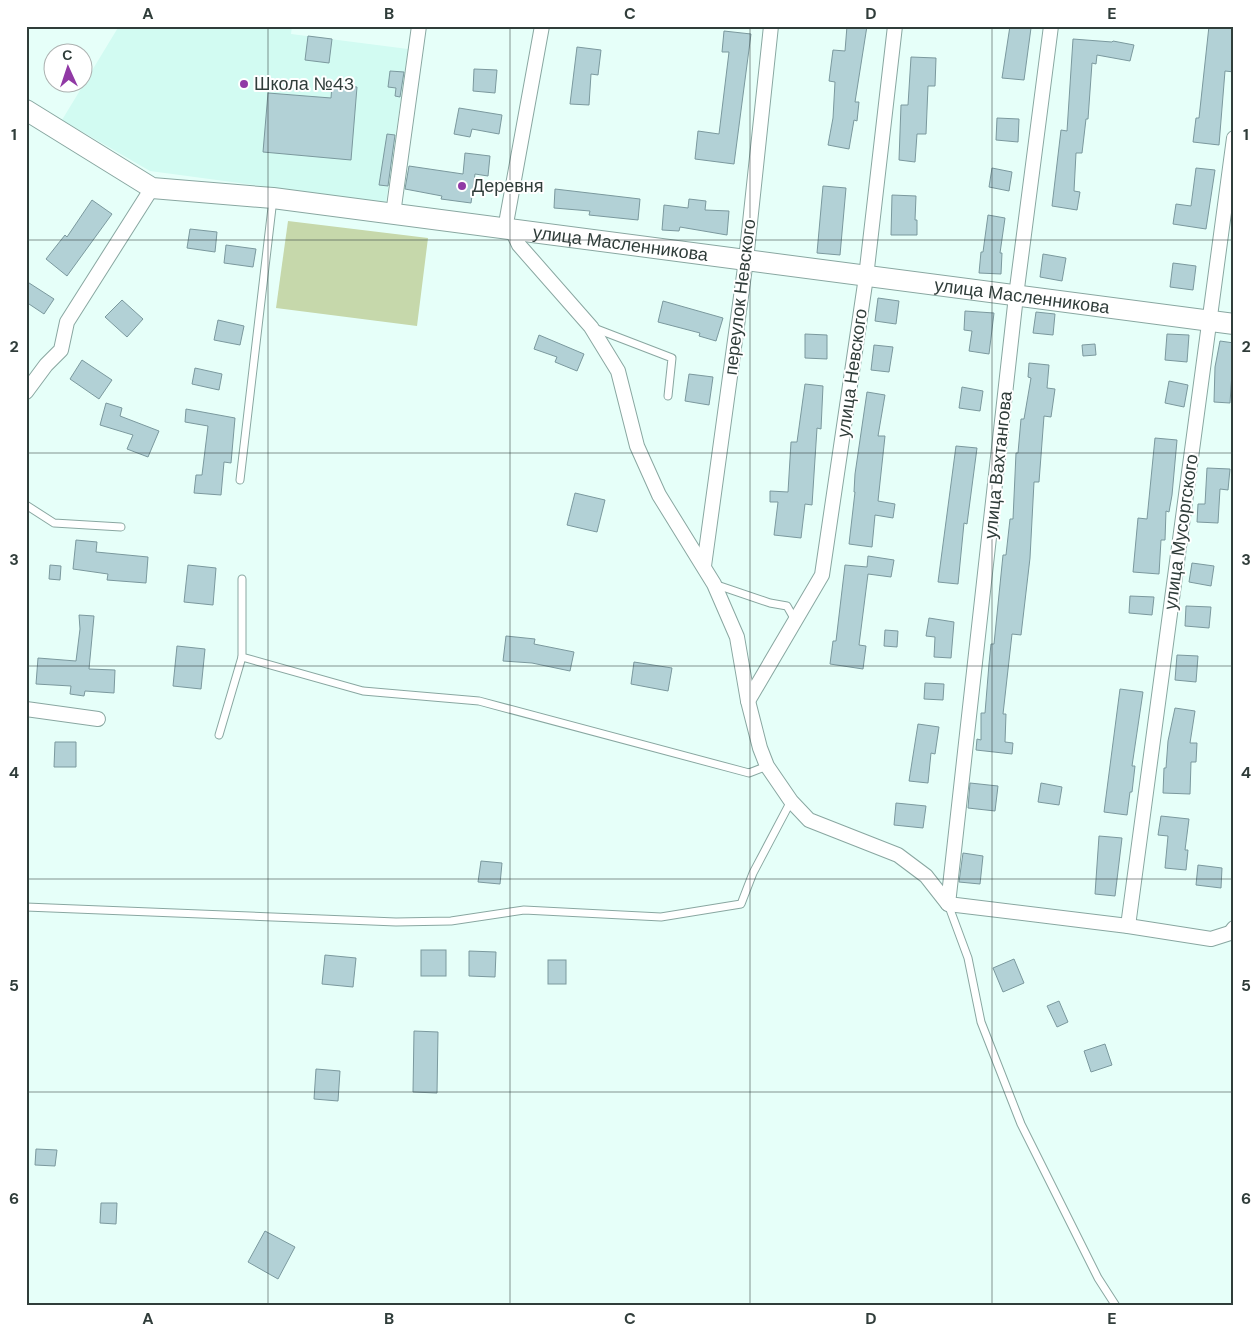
<svg xmlns="http://www.w3.org/2000/svg" width="1260" height="1332" font-family="'DM Sans',sans-serif">
  <rect width="100%" height="100%" fill="#e6fff9"/>
  <polygon fill="#d2fbf2" points="119,26 292,26 291,34 408,49 386,203 150,171 62,120"/>
  <polygon fill="#c6d8ab" points="288,221 428,238 417,326 276,308"/>
  <g fill="#b2d1d6" stroke="#7b999e">
    <polygon points="847,26 867,26 855,102 859,102 857,121 854,120 849,149 828,145 833,118 835,82 829,81 833,50 845,51"/>
    <polygon points="1010,26 1031,28 1024,80 1002,78"/>
    <polygon points="1209,26 1234,26 1234,72 1225,71 1219,145 1193,142 1196,118 1199,118"/>
    <polygon points="724,31 751,34 734,164 695,159 698,131 719,134 729,52 722,52"/>
    <polygon points="308,36 332,39 329,63 305,60"/>
    <polygon points="1073,39 1112,42 1113,41 1134,45 1130,61 1097,55 1096,64 1092,63 1088,119 1086,119 1082,153 1076,153 1074,191 1080,192 1077,210 1052,206 1061,130 1067,131"/>
    <polygon points="577,47 601,50 598,75 591,74 589,105 570,104"/>
    <polygon points="911,57 936,58 935,86 928,86 926,134 917,134 915,162 899,160 901,105 908,105"/>
    <polygon points="474,69 497,70 495,93 473,91"/>
    <polygon points="390,71 404,72 400,97 395,96 396,88 388,87"/>
    <polygon points="332,85 357,87 351,160 263,152 268,93 331,98"/>
    <polygon points="459,108 502,115 499,134 472,129 470,137 454,134"/>
    <polygon points="997,118 1019,119 1018,142 996,140"/>
    <polygon points="387,134 395,135 388,186 379,185"/>
    <polygon points="465,153 490,156 488,176 475,174 471,203 441,199 442,196 405,189 409,166 463,174"/>
    <polygon points="992,168 1012,172 1009,191 989,187"/>
    <polygon points="1196,168 1215,170 1206,229 1173,224 1176,204 1191,206"/>
    <polygon points="823,186 846,188 840,255 817,253"/>
    <polygon points="555,189 640,199 638,220 589,215 590,211 554,208"/>
    <polygon points="892,195 916,196 915,220 917,220 917,235 891,235"/>
    <polygon points="689,199 706,201 705,210 729,211 727,235 680,227 679,231 662,230 664,205 688,208"/>
    <polygon points="92,200 112,214 67,276 46,259 65,235 67,237"/>
    <polygon points="988,215 1005,218 1000,253 1002,253 1001,274 979,273 981,252 983,252"/>
    <polygon points="190,229 217,232 215,252 187,248"/>
    <polygon points="226,245 256,249 253,267 224,263"/>
    <polygon points="1043,254 1066,258 1062,281 1040,277"/>
    <polygon points="1173,263 1196,266 1193,290 1170,287"/>
    <polygon points="26,281 54,299 44,314 26,302"/>
    <polygon points="878,298 899,301 896,324 875,321"/>
    <polygon points="122,300 143,319 127,337 105,317"/>
    <polygon points="663,301 723,318 716,341 699,336 700,333 658,322"/>
    <polygon points="965,311 994,313 989,354 969,351 972,331 964,330"/>
    <polygon points="1036,312 1055,314 1053,335 1033,333"/>
    <polygon points="218,320 244,326 240,345 214,340"/>
    <polygon points="805,334 827,335 827,359 805,358"/>
    <polygon points="1167,334 1189,335 1187,362 1165,360"/>
    <polygon points="539,335 584,354 577,371 555,362 557,357 534,349"/>
    <polygon points="1220,341 1234,343 1230,403 1214,402 1215,367"/>
    <polygon points="1095,344 1096,355 1083,356 1082,345"/>
    <polygon points="874,345 893,347 889,372 871,370"/>
    <polygon points="82,360 112,380 99,399 70,379"/>
    <polygon points="1029,363 1049,365 1047,388 1055,389 1051,417 1044,416 1039,482 1034,482 1030,558 1021,635 1012,634 1003,714 1006,714 1005,742 1013,743 1012,754 976,750 977,739 981,740 981,713 985,713 989,664 991,644 994,644 1003,555 1006,555 1010,519 1013,519 1016,453 1018,453 1021,419 1024,419 1031,378 1028,377"/>
    <polygon points="195,368 222,374 219,390 192,384"/>
    <polygon points="689,374 713,377 709,405 685,401"/>
    <polygon points="1169,381 1188,385 1184,407 1165,403"/>
    <polygon points="805,384 823,386 821,429 817,428 812,505 805,504 801,538 774,535 778,502 770,502 770,491 788,492 791,442 797,442"/>
    <polygon points="962,387 983,391 980,411 959,408"/>
    <polygon points="867,392 885,395 878,436 885,436 878,501 895,504 893,518 875,515 872,547 849,544 855,492 854,492 855,474"/>
    <polygon points="106,403 122,408 120,416 159,431 148,457 127,449 133,435 100,425"/>
    <polygon points="186,409 235,418 231,463 224,462 221,495 194,493 196,475 202,475 208,426 185,422"/>
    <polygon points="1155,438 1177,440 1172,495 1169,512 1166,511 1165,540 1161,540 1159,574 1133,572 1138,518 1147,519"/>
    <polygon points="956,446 977,448 967,524 964,523 958,584 938,582"/>
    <polygon points="1207,468 1230,469 1228,490 1220,489 1218,523 1197,522 1198,504 1205,504"/>
    <polygon points="575,493 605,500 597,532 567,525"/>
    <polygon points="76,540 97,542 96,552 148,557 146,583 107,580 108,574 73,569"/>
    <polygon points="868,556 894,560 891,577 868,574 859,645 866,646 863,669 830,664 833,641 836,641 845,565 867,567"/>
    <polygon points="1192,563 1214,566 1211,586 1189,582"/>
    <polygon points="50,565 61,566 60,580 49,579"/>
    <polygon points="188,565 216,568 213,605 184,602"/>
    <polygon points="1130,596 1154,597 1152,615 1129,613"/>
    <polygon points="1186,606 1211,607 1209,628 1185,626"/>
    <polygon points="79,615 94,616 89,669 115,670 114,693 85,691 84,696 70,694 71,686 36,684 38,658 76,661 80,629"/>
    <polygon points="929,618 954,622 951,658 934,657 935,637 926,636"/>
    <polygon points="885,630 898,631 897,647 884,646"/>
    <polygon points="506,636 535,639 534,644 574,652 570,671 532,663 503,661"/>
    <polygon points="177,646 205,649 201,689 173,686"/>
    <polygon points="1177,655 1198,656 1196,682 1175,680"/>
    <polygon points="634,662 672,668 668,691 631,684"/>
    <polygon points="925,683 944,684 943,700 924,699"/>
    <polygon points="1120,689 1143,692 1132,766 1135,766 1132,792 1130,792 1127,815 1104,812"/>
    <polygon points="1175,708 1195,711 1190,743 1197,743 1196,762 1191,762 1190,794 1163,793 1164,768 1166,768 1168,741"/>
    <polygon points="918,724 939,727 935,754 931,753 928,783 909,781"/>
    <polygon points="55,742 76,742 76,767 54,767"/>
    <polygon points="970,783 998,786 995,811 968,808"/>
    <polygon points="1041,783 1062,787 1059,805 1038,802"/>
    <polygon points="896,803 926,806 923,828 894,825"/>
    <polygon points="1161,816 1189,819 1185,850 1188,850 1186,870 1165,868 1168,836 1158,835"/>
    <polygon points="1099,836 1122,838 1115,896 1095,894"/>
    <polygon points="963,853 983,856 980,884 959,882"/>
    <polygon points="481,861 502,863 500,884 478,882"/>
    <polygon points="1198,865 1222,868 1221,888 1196,885"/>
    <rect x="421" y="950" width="25" height="26"/>
    <polygon points="469,951 496,952 495,977 469,976"/>
    <polygon points="325,955 356,958 353,987 322,984"/>
    <polygon points="1014,959 1024,983 1003,992 993,968"/>
    <rect x="548" y="960" width="18" height="24"/>
    <polygon points="1059,1001 1068,1022 1057,1027 1047,1006"/>
    <polygon points="414,1031 438,1032 437,1093 413,1092"/>
    <polygon points="1105,1044 1112,1065 1091,1072 1084,1051"/>
    <polygon points="316,1069 340,1071 338,1101 314,1099"/>
    <polygon points="36,1149 57,1150 55,1166 35,1165"/>
    <polygon points="101,1203 117,1203 116,1224 100,1223"/>
    <polygon points="265,1231 295,1247 278,1279 248,1262"/>
  </g>
  <g fill="none" stroke-linecap="round" stroke-linejoin="round">
    <g stroke="#89a7a1" stroke-width="9">
      <g id="lane">
        <polyline points="594,328 672,358 668,396"/>
        <polyline points="240,480 273,199"/>
        <polyline points="26,505 54,523 121,527"/>
        <polyline points="242,579 242,657 363,691 479,701 749,773 767,766"/>
        <polyline points="714,584 770,603 787,606 795,620"/>
        <polyline points="219,735 242,657"/>
        <polyline points="948,904 968,958 981,1022 1021,1124 1098,1278 1116,1306"/>
        <polyline points="26,907 396,922 451,921 524,910 661,917 741,904 753,873 791,801"/>
      </g>
    </g>
    <g stroke="#89a7a1" stroke-width="16">
      <g id="street">
        <polyline points="393,214 419,26"/>
        <polyline points="505,229 542,26"/>
        <polyline points="512,230 519,245 591,327 618,371 637,446 659,495 714,584 737,637 748,701 760,748 767,766 791,801 809,820 898,855 926,876 948,904 1128,926 1211,939 1230,933 1234,928"/>
        <polyline points="26,392 46,365 61,350 67,322 152,188"/>
        <polyline points="704,566 746,260 771,26"/>
        <polyline points="748,701 822,575 866,277 895,26"/>
        <polyline points="26,709 98,719"/>
        <polyline points="948,904 1016,296 1051,26"/>
        <polyline points="1128,926 1234,138"/>
      </g>
    </g>
    <g stroke="#89a7a1" stroke-width="22">
      <g id="secondary">
        <path id="s1" d="M26,110L152,188L273,198L1234,324"/>
      </g>
    </g>
    <use href="#lane" stroke="#fff" stroke-width="7"/>
    <use href="#street" stroke="#fff" stroke-width="14"/>
    <use href="#secondary" stroke="#fff" stroke-width="20"/>
  </g>
  <path fill="none" stroke="#303d3a" stroke-width="1" stroke-opacity="0.55" d="M268,26V1306M510,26V1306M750,26V1306M992,26V1306M26,240H1234M26,453H1234M26,666H1234M26,879H1234M26,1092H1234"/>
  <g fill="#9139a5" stroke="#fff" stroke-width="2">
    <circle cx="244" cy="84" r="5"/>
    <circle cx="462" cy="186" r="5"/>
  </g>
  <g text-anchor="middle" stroke-width="4" stroke-linejoin="round" paint-order="stroke">
    <g font-size="18" fill="#303d3a" stroke="#fff" text-anchor="start">
      <text x="254" y="90">Школа №43</text>
      <text x="472" y="192">Деревня</text>
    </g>
    <g font-size="18" fill="#303d3a" stroke="#fff">
      <text dy="6" stroke="none"><textPath href="#s1" startOffset="620">улица Масленникова</textPath></text>
      <text transform="translate(740 297) rotate(-83)" y="6">переулок Невского</text>
      <text dy="6" stroke="none"><textPath href="#s1" startOffset="1025">улица Масленникова</textPath></text>
      <text transform="translate(852 373) rotate(-82)" y="6">улица Невского</text>
      <text transform="translate(998 465) rotate(-84)" y="6">улица Вахтангова</text>
      <text transform="translate(1181 532) rotate(-82)" y="6">улица Мусоргского</text>
    </g>
  </g>
  <rect width="1260" height="1332" fill="none" stroke="#ffffff" stroke-width="55"/>
  <g transform="translate(68 68) rotate(357)"><circle r="24" fill="#ffffff" stroke="#acb1b0"/>
  <path d="M0-4L9 19L0 12L-9 19Z" fill="#9139a5"/>
  <text y="-8" font-size="14" font-weight="bold" text-anchor="middle" fill="#303d3a">С</text>
  </g>
  <rect x="28" y="28" width="1204" height="1276" fill="none" stroke="#303d3a" stroke-width="2"/>
  <g font-size="16" text-anchor="middle" font-weight="bold" fill="#303d3a">
    <text x="148" y="19">A</text>
    <text x="389" y="19">B</text>
    <text x="630" y="19">C</text>
    <text x="871" y="19">D</text>
    <text x="1112" y="19">E</text>
    <text x="14" y="140">1</text>
    <text x="1246" y="140">1</text>
    <text x="14" y="352">2</text>
    <text x="1246" y="352">2</text>
    <text x="14" y="565">3</text>
    <text x="1246" y="565">3</text>
    <text x="14" y="778">4</text>
    <text x="1246" y="778">4</text>
    <text x="14" y="991">5</text>
    <text x="1246" y="991">5</text>
    <text x="14" y="1204">6</text>
    <text x="1246" y="1204">6</text>
    <text x="148" y="1324">A</text>
    <text x="389" y="1324">B</text>
    <text x="630" y="1324">C</text>
    <text x="871" y="1324">D</text>
    <text x="1112" y="1324">E</text>
  </g>
</svg>
